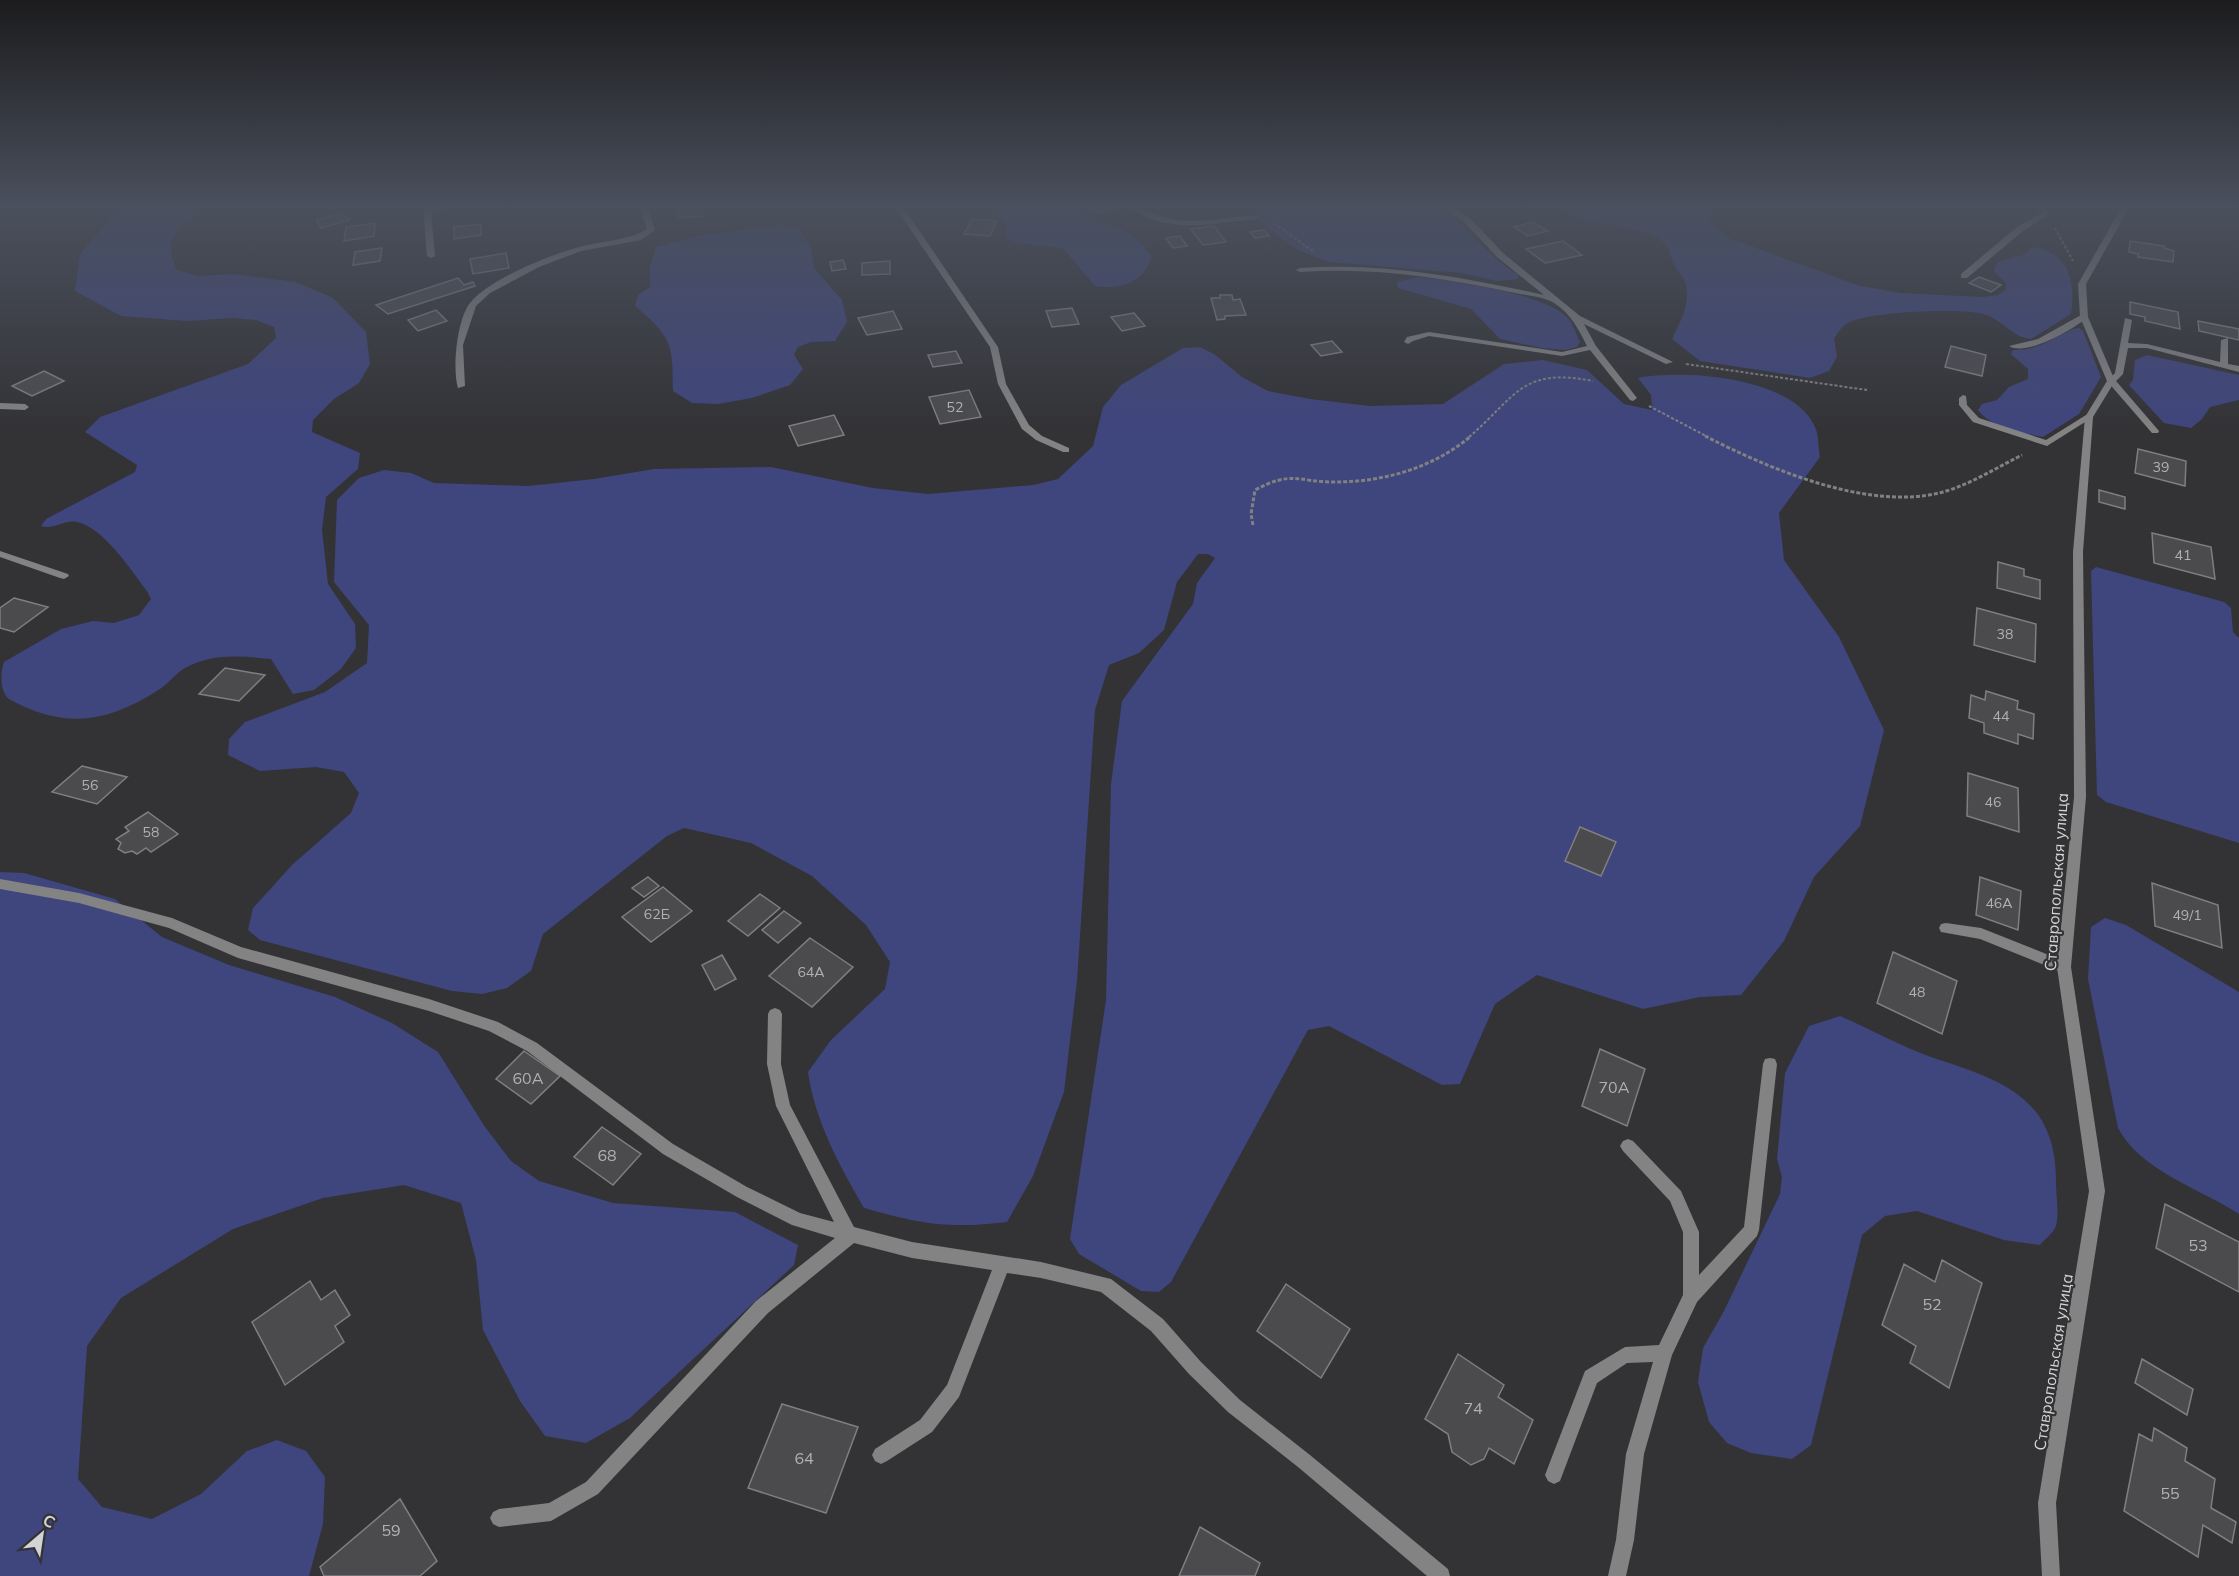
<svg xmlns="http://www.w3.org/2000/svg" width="2239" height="1576" font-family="Mulish,sans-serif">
  <rect width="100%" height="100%" fill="#333336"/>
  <g fill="#3f457d">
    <path d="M121,208H203C179,228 161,237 177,270L198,276L233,274L296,282L333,298L366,332L370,364L359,383L334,399L313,420L312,432L360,453L358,469L326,497L322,530L328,584L355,624L356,648L341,669L314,690L293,694L271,659C241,656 212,653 185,668C176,673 169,683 160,689C108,723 65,730 9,699C0,692 0,673 4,662L61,629L93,621L114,623L139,615L151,599L147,591C130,569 104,528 77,522C65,519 54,530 41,526L46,519L135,472L137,465L85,432L100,417L248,364L276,338L274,327L256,320L232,318L187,321L121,316L75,291L80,254Z"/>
    <path d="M996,208H1072C1101,232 1123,216 1152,256C1144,283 1120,290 1095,286L1063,248L1017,243L1006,238V225L993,210Z"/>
    <path d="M1261,208H1440C1469,227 1488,257 1518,275V279L1497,281L1462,273L1329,262L1300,251L1264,226L1257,217Z"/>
    <path d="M1560,208H1711L1709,222L1729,238L1857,285L1900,293L1983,297L1998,295L2006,289V284L1993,270L1998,262L2023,255L2033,247C2069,252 2076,282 2071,314L2031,339C2013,337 2004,322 1987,315C1967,307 1864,311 1846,324C1841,327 1838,334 1834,338L1837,357L1829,371L1810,378L1700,361L1672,339C1680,323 1692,301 1685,282C1683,277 1678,272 1675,267C1671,261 1671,252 1667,246C1649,221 1585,231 1560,208Z"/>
    <path d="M779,225L799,229L811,248L814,268L842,300L847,322L835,341L811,342L798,347L794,355L803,369L790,385L752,398L718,404L692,403L673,391C673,344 672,337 635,306L638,295L650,287V267L656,247L697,236Z"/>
    <path d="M1419,277C1454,281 1542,293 1567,317C1573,323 1576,334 1580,342L1577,347L1565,350L1541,348L1500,339L1471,309L1398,288L1397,282Z"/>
    <path d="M2079,328L2083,331L2101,377L2079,414L2043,437C2021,432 1992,429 1978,410L1982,404L1997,400L2009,387L2028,379V369L2011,354L2013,350C2036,351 2052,339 2073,329Z"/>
    <path d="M1200,347L1214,354L1242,377L1268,391L1310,399L1370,406L1443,404L1504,364L1543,360L1587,370L1624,404L1652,410L1651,395L1638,378C1684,369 1791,377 1814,425C1819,433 1818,447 1820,457L1779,513L1784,560L1839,637L1884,730L1860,826L1814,877L1784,941L1741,995L1700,997L1643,1009L1537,975L1495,1004L1460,1084L1442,1085L1329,1026L1308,1030L1171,1282L1159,1292L1141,1291L1079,1254L1070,1239L1106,1000L1111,784L1122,701L1193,604L1197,583L1215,558L1208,554H1198L1177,582L1164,630L1139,653L1109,665L1095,710L1077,981L1064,1092L1033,1176L1007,1222C948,1229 921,1224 864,1208C839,1165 815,1121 808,1072L831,1040L885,989L890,962L866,925L812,876L751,843L684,828L667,836L543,934L531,971L507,988L482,994L452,991L260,940L248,930L253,908L292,865L351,813L359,793L344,772L316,767L260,771L228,755L229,739L245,722L325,692L367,663L369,625L334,582L337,500L359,478L384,470L411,473L434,483L528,486L594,479L654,469L771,467L873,488L928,494L1033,485L1058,479L1093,446L1103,407L1121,385L1183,348Z"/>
    <polygon points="2147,355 2239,375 2239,400 2210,407 2202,419 2191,428 2164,423 2129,385 2133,380 2135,360"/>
    <polygon points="2096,567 2224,602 2231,608 2233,632 2239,638 2239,843 2106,802 2097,795 2091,571"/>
    <polygon points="0,872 24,873 115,899 162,937 229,965 335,997 392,1023 438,1052 485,1127 511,1161 539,1181 613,1203 735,1212 798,1245 794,1265 630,1418 586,1443 545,1436 520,1401 483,1330 476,1260 461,1203 404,1185 323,1198 233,1229 121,1298 87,1346 78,1479 102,1507 152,1519 201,1494 247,1451 277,1440 306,1451 325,1477 323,1524 309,1576 0,1576"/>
    <path d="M2105,918L2126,925L2239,992V1214C2199,1188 2141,1171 2118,1128L2088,979L2091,927Z"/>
    <path d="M1840,1016C1870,1029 1900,1046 1931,1057C2000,1080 2057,1096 2056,1183C2056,1195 2060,1218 2055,1228C2052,1234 2044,1240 2040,1245L2004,1240L1917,1211L1885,1216L1862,1235L1811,1445L1792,1459L1751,1453L1727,1443L1709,1422L1698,1382L1703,1348L1724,1311L1780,1194L1782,1177L1777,1159L1785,1073L1809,1026Z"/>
  </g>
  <g fill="#4b4b4e" stroke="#7e7f82" stroke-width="1.5">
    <polygon points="701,208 702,216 678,218 678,209"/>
    <polygon points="1091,208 1111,208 1113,211 1096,213"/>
    <polygon points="343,213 349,220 321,228 316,220"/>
    <polygon points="972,219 997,221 990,236 964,234"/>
    <polygon points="1533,222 1548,231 1528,236 1514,227"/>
    <polygon points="375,223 374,236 344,241 346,227"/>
    <polygon points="481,224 481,235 454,239 454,227"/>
    <polygon points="1214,226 1226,242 1203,245 1191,229"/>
    <polygon points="1264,230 1269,236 1255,238 1250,232"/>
    <polygon points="1180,236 1187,246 1173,248 1166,238"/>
    <polygon points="1563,241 1582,255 1545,263 1526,249"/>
    <polygon points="2130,241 2164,246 2164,248 2174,251 2173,262 2138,257 2138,254 2129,252"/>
    <polygon points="382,248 380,261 353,265 355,252"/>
    <polygon points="506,253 509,268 473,274 470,259"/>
    <polygon points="843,260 846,269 832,271 830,262"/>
    <polygon points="890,261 890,274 862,275 862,263"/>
    <polygon points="1979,277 2001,285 1991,292 1969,283"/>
    <polygon points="458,278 464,285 473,282 475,286 388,314 376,305"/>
    <polygon points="1220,295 1232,295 1233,300 1240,299 1246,315 1225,316 1225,319 1217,320 1211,298 1220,298"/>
    <polygon points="2130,302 2178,312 2180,329 2145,321 2145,317 2130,314"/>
    <polygon points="1072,308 1079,324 1052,327 1046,311"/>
    <polygon points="436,310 447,321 418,331 408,320"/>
    <polygon points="893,311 902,329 867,335 858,318"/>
    <polygon points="1134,313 1145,326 1122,331 1111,317"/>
    <polygon points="2198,321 2239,329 2239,340 2199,331"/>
    <polygon points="1332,341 1342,352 1321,356 1311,345"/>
    <polygon points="1951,346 1986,355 1982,376 1945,367"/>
    <polygon points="956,351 962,363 933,367 928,355"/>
    <polygon points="44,371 64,381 32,396 12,386"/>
    <polygon points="969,390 981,417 940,424 929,397"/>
    <polygon points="834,415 844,435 798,446 789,426"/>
    <polygon points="2138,449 2186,461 2185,486 2135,473"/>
    <polygon points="2099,490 2125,497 2125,509 2099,502"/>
    <polygon points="2152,533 2211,547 2215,579 2154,563"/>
    <polygon points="1998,562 2024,569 2024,576 2040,580 2040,599 1997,588"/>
    <polygon points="14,598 48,607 14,632 0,628 0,608"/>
    <polygon points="1977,608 2036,624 2035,662 1974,645"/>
    <polygon points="225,668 265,675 239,701 199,694"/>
    <polygon points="1986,691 2018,701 2017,709 2034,714 2033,739 2018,734 2018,744 1984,733 1984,723 1969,718 1971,695 1985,700"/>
    <polygon points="82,766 127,777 97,804 52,792"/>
    <polygon points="1968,773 2018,788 2019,832 1967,816"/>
    <polygon points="148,812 178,834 151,852 146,848 137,854 132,851 125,853 118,849 121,843 116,839 129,831 125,827"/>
    <polygon points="1580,827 1616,842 1601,876 1565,861"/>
    <polygon points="648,877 659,886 644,897 632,888"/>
    <polygon points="1980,877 2021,891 2018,930 1976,915"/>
    <polygon points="2152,883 2218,905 2222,948 2155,926"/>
    <polygon points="663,887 692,911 651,942 622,917"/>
    <polygon points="760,894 780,908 748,936 728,921"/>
    <polygon points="784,911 801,923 778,943 762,930"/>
    <polygon points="810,938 853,967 812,1007 769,976"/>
    <polygon points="1893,952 1957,981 1942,1034 1877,1003"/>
    <polygon points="722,955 736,979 715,990 702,965"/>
    <polygon points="1600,1049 1645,1069 1627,1126 1582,1106"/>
    <polygon points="524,1051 560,1076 531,1104 496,1079"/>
    <polygon points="602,1127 641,1154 613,1185 574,1157"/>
    <polygon points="2165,1204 2239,1242 2239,1292 2156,1248"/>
    <polygon points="1942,1260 1982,1283 1949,1388 1910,1363 1916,1346 1882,1325 1904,1264 1935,1282"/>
    <polygon points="310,1281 321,1300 335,1290 350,1315 335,1326 344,1342 285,1385 252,1322"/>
    <polygon points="1286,1284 1350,1329 1321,1378 1257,1331"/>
    <polygon points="1458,1354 1504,1385 1498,1397 1533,1420 1514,1464 1489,1448 1484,1459 1471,1465 1452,1452 1448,1434 1425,1419"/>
    <polygon points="2142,1359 2193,1389 2187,1415 2135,1383"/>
    <polygon points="782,1404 858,1427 826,1513 748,1488"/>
    <polygon points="2154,1428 2187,1448 2185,1461 2215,1479 2211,1508 2236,1522 2232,1543 2203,1525 2198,1557 2124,1511 2139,1434 2152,1441"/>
    <polygon points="400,1499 437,1561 420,1576 324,1576 320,1567"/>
    <polygon points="1200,1527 1260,1563 1255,1576 1179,1576"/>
  </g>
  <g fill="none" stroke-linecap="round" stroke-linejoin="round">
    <g stroke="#808183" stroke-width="2" stroke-dasharray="3 2" stroke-linecap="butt">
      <polyline points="1274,223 1314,252"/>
      <polyline points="2055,228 2073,261"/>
      <polyline points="1686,364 1867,390"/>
      <polyline points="1649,406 1708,437"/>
      <path d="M1469,437C1517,396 1521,367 1593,381"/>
    </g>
    <g stroke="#808183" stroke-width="3" stroke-dasharray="4 2" stroke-linecap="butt">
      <path d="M1705,436C1770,469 1869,512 1943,492C1971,484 1996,468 2022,455"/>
      <path d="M1253,525L1251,514L1255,490C1293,470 1296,482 1335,482C1384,482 1433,468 1471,436"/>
    </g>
    <g fill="#838384" fill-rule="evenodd">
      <polygon points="423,208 447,208 431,212 435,256 431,258 427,256"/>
      <path d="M640,208H648L655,230L641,240L581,251L539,267L490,293L476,306L463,345L465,386L458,388C452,369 457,319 470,303C488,280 547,256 576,248C600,240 626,242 647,229Z"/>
      <polygon points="896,208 904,208 998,347 1006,384 1029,425 1042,436 1069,448 1069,452 1063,452 1036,440 1022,429 998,384 990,347"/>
      <path d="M1132,208C1147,208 1161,218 1177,220C1203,223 1230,217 1256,215L1260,217L1256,219C1217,223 1165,235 1132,208Z"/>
      <path d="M1444,208H1453L1471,219L1503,253L1580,316L1673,362L1666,364L1584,324L1596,346L1637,398L1633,401L1630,400L1590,350L1562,356L1429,336L1413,341L1408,344L1404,342L1407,337L1429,332L1562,352L1587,346C1578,328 1571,314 1554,303C1543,296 1523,295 1510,292C1440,277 1372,267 1300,272L1296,270L1300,268C1384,262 1463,277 1544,295L1497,257L1465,223Z"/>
      <polygon points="2037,208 2045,208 2050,213 2023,231 1967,278 1961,278 1961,274 2017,227 2042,213"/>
      <path d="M2081,315L2088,317C2074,329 2026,357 2009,346L2038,339Z"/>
      <polygon points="2125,318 2132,320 2128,343 2147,344 2220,362 2221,340 2228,338 2228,364 2239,366 2239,372 2147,348 2128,348 2123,374 2116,381 2159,431 2158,433 2152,433 2107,381 2115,373"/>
      <polygon points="1963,395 1966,396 1967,405 1979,418 2046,440 2086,415 2092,415 2093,417 2047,446 1973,422 1959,405 1959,398"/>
      <polygon points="0,403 25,404 29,407 25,410 0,409"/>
      <polygon points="0,551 68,574 69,576 64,579 60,578 0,557"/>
      <polygon points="0,879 79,893 172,918 241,947 429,999 498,1022 537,1043 673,1144 747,1187 800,1213 834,1222 776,1106 767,1064 768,1014 770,1010 775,1008 780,1010 782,1014 781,1064 790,1105 854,1227 912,1242 1041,1262 1111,1279 1163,1319 1201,1362 1240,1400 1310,1455 1448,1569 1450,1576 1427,1576 1298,1467 1228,1412 1189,1374 1151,1331 1101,1292 1041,1278 1007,1273 959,1397 932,1432 887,1461 881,1464 875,1461 872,1455 875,1449 920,1420 947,1385 992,1270 912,1258 854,1243 768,1313 598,1494 551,1521 499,1527 493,1524 490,1518 493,1512 499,1509 549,1503 586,1482 756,1301 835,1238 792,1225 737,1197 663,1154 527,1051 489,1031 429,1011 238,958 169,928 79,903 0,889"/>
      <polygon points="1946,923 1981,928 2069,963 2071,967 2069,971 2064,973 1980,939 1941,932 1939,928 1941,924"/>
      <polygon points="1770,1058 1775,1059 1777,1064 1759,1230 1757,1236 1697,1302 1672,1355 1644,1454 1634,1540 1626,1576 1608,1576 1616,1540 1626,1454 1653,1362 1627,1363 1597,1383 1560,1481 1554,1484 1548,1481 1545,1475 1585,1371 1625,1347 1659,1345 1683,1295 1683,1232 1670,1201 1623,1151 1620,1146 1623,1141 1628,1139 1633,1141 1681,1191 1699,1232 1699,1275 1744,1227 1763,1064 1765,1059"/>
    </g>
    <polygon fill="#838384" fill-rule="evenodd" points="2121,208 2129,208 2086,284 2088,317 2115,381 2093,417 2083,552 2086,797 2071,967 2105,1191 2056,1503 2060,1576 2042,1576 2038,1503 2089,1191 2057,967 2074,797 2073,552 2085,417 2107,381 2080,317 2078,284"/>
  </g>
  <linearGradient id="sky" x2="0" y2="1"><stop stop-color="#1c1c1e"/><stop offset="0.48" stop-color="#4a505d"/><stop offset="1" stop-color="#4a505d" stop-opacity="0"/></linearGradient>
  <rect width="2239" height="429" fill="url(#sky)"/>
  <g text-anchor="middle" stroke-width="4.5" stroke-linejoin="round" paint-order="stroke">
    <g font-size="14" fill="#b0b1b2">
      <text x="955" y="412">52</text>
      <text x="2161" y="472">39</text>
      <text x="2183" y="560">41</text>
      <text x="2005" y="639">38</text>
      <text x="2001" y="721">44</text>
      <text x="90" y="790">56</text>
      <text x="1993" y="807">46</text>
      <text x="151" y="837">58</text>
      <text x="1999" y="908">46А</text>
      <text x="657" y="919">62Б</text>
      <text x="2187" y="920">49/1</text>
      <text x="811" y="977">64А</text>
      <text x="1917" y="997">48</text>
    </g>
    <g font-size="16" fill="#d2d3d4" stroke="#333336">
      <text transform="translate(2056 882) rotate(-86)" y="6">Ставропольская улица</text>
      <text transform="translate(2053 1362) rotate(-81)" y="6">Ставропольская улица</text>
    </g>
    <g font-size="16" fill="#b0b1b2">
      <text x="528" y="1084">60А</text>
      <text x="1614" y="1093">70А</text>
      <text x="607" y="1161">68</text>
      <text x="2198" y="1251">53</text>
      <text x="1932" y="1310">52</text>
      <text x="1473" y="1414">74</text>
      <text x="804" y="1464">64</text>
      <text x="2170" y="1499">55</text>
      <text x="391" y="1536">59</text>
    </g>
  </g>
  <g transform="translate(42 1534) rotate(29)" stroke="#333336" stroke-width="4.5" paint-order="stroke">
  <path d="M0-4.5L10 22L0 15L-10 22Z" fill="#d2d3d4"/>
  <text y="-9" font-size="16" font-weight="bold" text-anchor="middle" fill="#d2d3d4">С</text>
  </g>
</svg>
